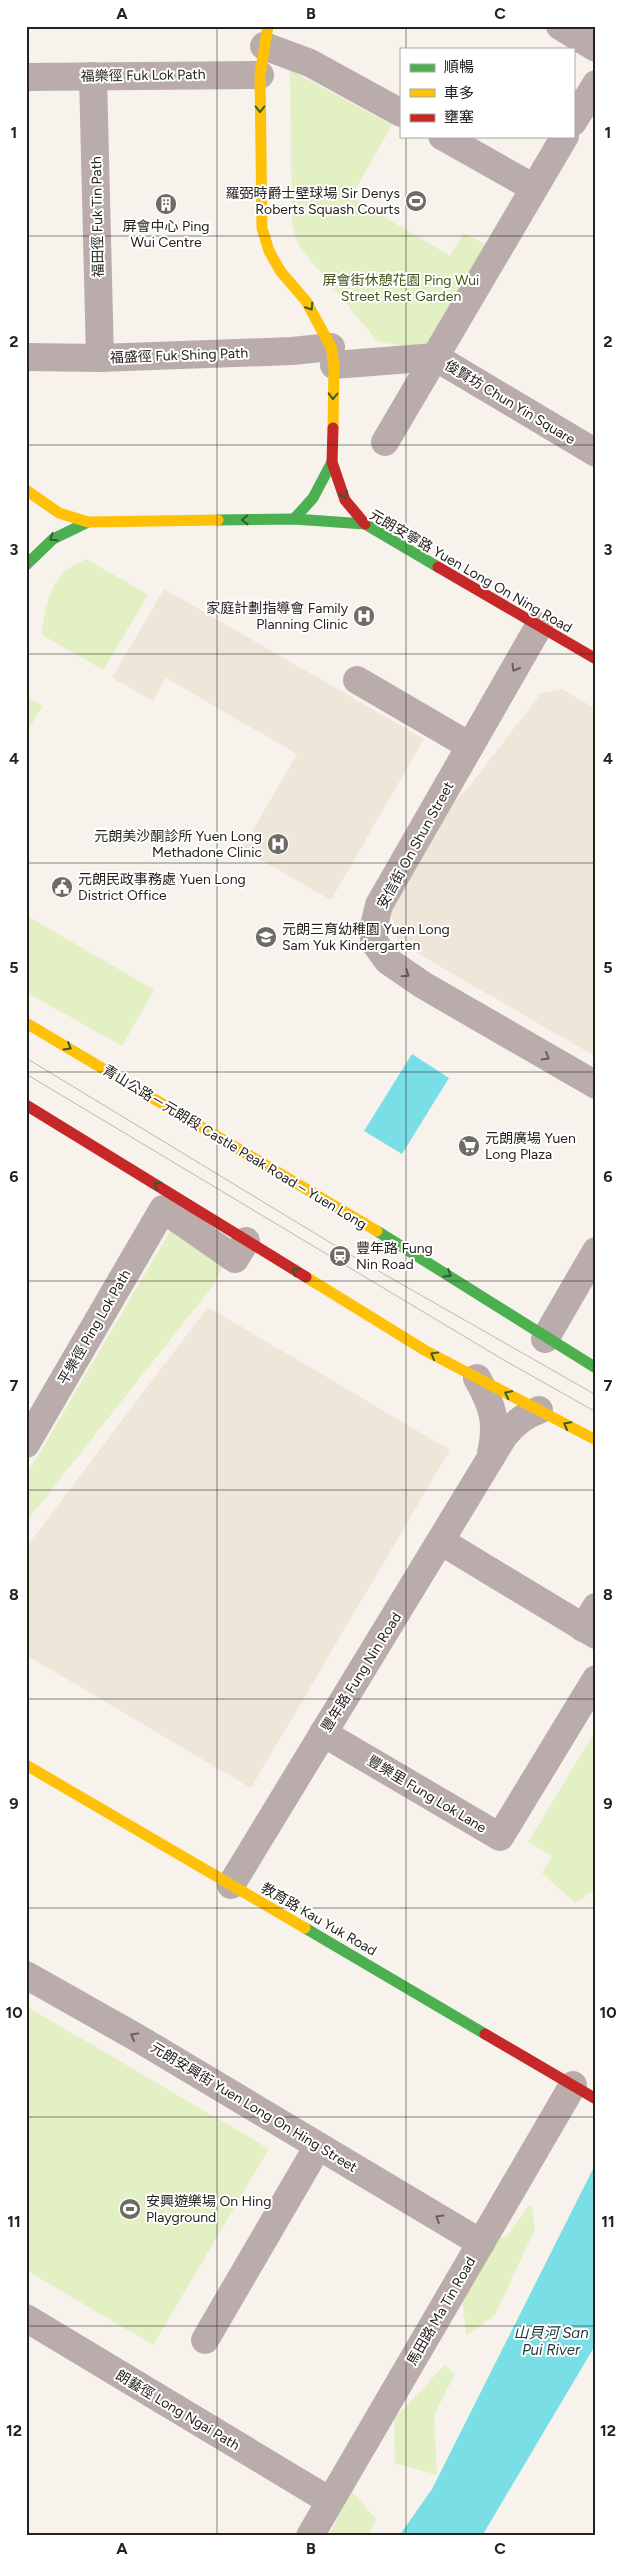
<svg xmlns="http://www.w3.org/2000/svg" width="622" height="2562" font-family="Figtree,'Noto Sans TC',sans-serif">
  <rect width="100%" height="100%" fill="#f7f3ec"/>
  <g fill="#eee6d8">
    <polygon points="164,589 424,739 331,900 242,849 297,754 166,678 153,701 112,678"/>
    <polygon points="562,689 596,709 596,1057 398,942 391,911 453,803 469,787 541,693"/>
    <polygon points="208,1307 450,1450 251,1788 26,1655 26,1547"/>
  </g>
  <g fill="#e2f0c3">
    <polygon points="290,70 392,125 351,197 450,256 464,233 487,245 427,349 378,342 299,246 292,225"/>
    <path d="M87,559L148,595L103,670L41,634C48,598 50,573 87,559Z"/>
    <polygon points="26,696 43,706 26,733"/>
    <polygon points="26,915 154,990 122,1046 26,992"/>
    <polygon points="172,1228 227,1260 211,1288 26,1522 26,1476"/>
    <polygon points="596,1730 596,1889 575,1903 542,1873 552,1856 528,1842"/>
    <polygon points="26,2006 269,2149 153,2345 26,2270"/>
    <polygon points="529,2205 532,2207 535,2229 495,2315 466,2336 458,2254 508,2235"/>
    <polygon points="445,2365 455,2374 434,2415 437,2475 395,2463 394,2419"/>
    <polygon points="351,2490 376,2519 368,2536 329,2536"/>
  </g>
  <g fill="#7adee6">
    <polygon points="412,1054 449,1078 402,1154 364,1131"/>
    <polygon points="596,2163 596,2344 482,2536 399,2536 432,2489"/>
  </g>
  <g fill="none" stroke-linecap="round" stroke-linejoin="round">
    <g stroke="#baacab" stroke-width="28">
      <polyline points="560,26 596,48"/>
      <polyline points="264,46 310,63 401,113"/>
      <polyline points="93,76 100,358"/>
      <polyline points="26,77 260,75"/>
      <polyline points="573,122 596,84"/>
      <polyline points="442,136 534,188"/>
      <polyline points="26,357 100,358 292,351 331,347"/>
      <polyline points="334,365 435,357 596,453"/>
      <polyline points="385,442 565,136"/>
      <polyline points="539,626 379,905 374,926 374,942 388,961 423,985 596,1085"/>
      <polyline points="357,680 470,746"/>
      <polyline points="545,1339 596,1251"/>
      <path d="M477,1378C493,1406 498,1422 491,1453"/>
      <polyline points="26,1444 163,1209 235,1259 246,1241"/>
      <polyline points="452,1548 596,1635"/>
      <polyline points="583,1628 596,1607"/>
      <polyline points="323,1733 500,1837 596,1679"/>
      <path d="M231,1885L504,1436C514,1423 524,1416 539,1410"/>
      <polyline points="26,1975 141,2040 481,2243"/>
      <polyline points="26,2318 330,2501"/>
      <polyline points="205,2340 318,2146"/>
      <polyline points="310,2536 573,2085"/>
    </g>
    <g stroke="#4caf50" stroke-width="11">
      <polyline points="294,519 313,498 332,462"/>
      <polyline points="218,520 294,519 365,524 438,567"/>
      <polyline points="26,565 53,539 88,522"/>
      <polyline points="377,1231 596,1368"/>
      <polyline points="305,1928 485,2034"/>
    </g>
    <g stroke="#ffc107" stroke-width="11">
      <polyline points="268,26 260,75 262,228 269,251 281,272 306,301 331,347 334,365 333,428"/>
      <polyline points="26,490 59,513 88,522 218,520"/>
      <polyline points="26,1023 377,1231"/>
      <polyline points="306,1277 426,1351 596,1440"/>
      <polyline points="26,1765 305,1928"/>
    </g>
    <g stroke="#c62828" stroke-width="11">
      <polyline points="333,428 332,462 345,500 365,524"/>
      <polyline points="438,567 596,659"/>
      <polyline points="26,1105 306,1277"/>
      <polyline points="485,2034 596,2099"/>
    </g>
    <g stroke="#beb7b3" stroke-width="1">
      <polyline points="26,1058 354,1257 596,1395"/>
      <polyline points="26,1074 502,1359 596,1412"/>
    </g>
  </g>
  <defs><path id="oneway-chevron" d="M-2-3.5L2.5 0L-2 3.5" fill="none" stroke-width="1.6" stroke-linecap="round" stroke-linejoin="round" transform="scale(1.25)"/></defs>
  <g stroke="#355a32">
    <use href="#oneway-chevron" transform="translate(260 109) rotate(90)"/>
    <use href="#oneway-chevron" transform="translate(310 307) rotate(57)"/>
    <use href="#oneway-chevron" transform="translate(333 396) rotate(91)"/>
    <use href="#oneway-chevron" transform="translate(344 495) rotate(66)"/>
    <use href="#oneway-chevron" transform="translate(245 520) rotate(179)"/>
    <use href="#oneway-chevron" transform="translate(53 538) rotate(145)"/>
    <use href="#oneway-chevron" transform="translate(68 1047) rotate(31)"/>
    <use href="#oneway-chevron" transform="translate(157 1185) rotate(-147)"/>
    <use href="#oneway-chevron" transform="translate(295 1271) rotate(-149)"/>
    <use href="#oneway-chevron" transform="translate(448 1274) rotate(32)"/>
    <use href="#oneway-chevron" transform="translate(434 1355) rotate(-151)"/>
    <use href="#oneway-chevron" transform="translate(508 1394) rotate(-153)"/>
    <use href="#oneway-chevron" transform="translate(567 1425) rotate(-152)"/>
  </g>
  <g stroke="#68605d">
    <use href="#oneway-chevron" transform="translate(515 668) rotate(120)"/>
    <use href="#oneway-chevron" transform="translate(406 974) rotate(35)"/>
    <use href="#oneway-chevron" transform="translate(546 1057) rotate(30)"/>
    <use href="#oneway-chevron" transform="translate(134 2036) rotate(-151)"/>
    <use href="#oneway-chevron" transform="translate(439 2218) rotate(-149)"/>
  </g>
  <path fill="none" stroke="#25221e" stroke-width="1" stroke-opacity="0.55" d="M217,26V2536M406,26V49M406,136V2536M26,236H596M26,445H596M26,654H596M26,863H596M26,1072H596M26,1281H596M26,1490H596M26,1699H596M26,1908H596M26,2117H596M26,2326H596"/>
  <defs>
    <g id="stadium-disc" transform="scale(1.125)"><circle r="9.5" fill="#6e6b66" stroke="#fff"/><path d="M0-5a6.5 5 0 1 0 0 10a6.5 5 0 1 0 0-10ZM-3.5-1.8h7v3.6h-7Z" fill="#fff"/></g>
    <g id="building-disc" transform="scale(1.125)"><circle r="9.5" fill="#6e6b66" stroke="#fff"/><path d="M-4-6H4V6H1V3H-1V6H-4ZM-2.5-4.3h1.7v1.8h-1.7ZM.8-4.3h1.7v1.8H.8ZM-2.5-1h1.7V.8h-1.7ZM.8-1h1.7V.8H.8Z" fill="#fff"/></g>
    <g id="hospital-disc" transform="scale(1.125)"><circle r="9.5" fill="#6e6b66" stroke="#fff"/><path d="M-5-5h3v3.5h4V-5h3V5h-3V1.5h-4V5h-3Z" fill="#fff"/></g>
    <g id="civic-disc" transform="scale(1.125)"><circle r="9.5" fill="#6e6b66" stroke="#fff"/><path d="M-.6-6.5H3V-4.5H.6V-3L4-1V1h2V6H-6V1h2V-1L-.6-3ZM-1.2 2.5V6h2.4V2.5Z" fill="#fff"/></g>
    <g id="school-disc" transform="scale(1.125)"><circle r="9.5" fill="#6e6b66" stroke="#fff"/><path d="M0-5L7-2L0 1L-7-2ZM-4 1L0 2.5L4 1V4Q0 6-4 4Z" fill="#fff"/></g>
    <g id="supermarket-disc" transform="scale(1.125)"><circle r="9.5" fill="#6e6b66" stroke="#fff"/><path d="M-6-5.5h2.5l.6 2H6L4.5 2H-2.5L-4.4-4H-6ZM-1.5 3.2a1.3 1.3 0 1 0 .1 0ZM3 3.2a1.3 1.3 0 1 0 .1 0Z" fill="#fff"/></g>
    <g id="station-disc" transform="scale(1.125)"><circle r="9.5" fill="#6e6b66" stroke="#fff"/><path d="M-3-6H3Q5-6 5-4V2Q5 4 3 4L4.5 6H3L1.5 4h-3L-3 6H-4.5L-3 4Q-5 4-5 2V-4Q-5-6-3-6ZM-3.5-4v3h7v-3ZM-3.5 1v1.5H-2V1ZM2 1v1.5H3.5V1Z" fill="#fff"/></g>
  </defs>
  <g fill-rule="evenodd">
    <use href="#stadium-disc" x="416" y="201"/>
    <use href="#building-disc" x="166" y="204"/>
    <use href="#hospital-disc" x="364" y="616"/>
    <use href="#hospital-disc" x="278" y="844"/>
    <use href="#civic-disc" x="62" y="887"/>
    <use href="#school-disc" x="266" y="937"/>
    <use href="#supermarket-disc" x="469" y="1146"/>
    <use href="#station-disc" x="340" y="1256"/>
    <use href="#stadium-disc" x="130" y="2209"/>
  </g>
  <g text-anchor="middle" stroke-width="4" stroke-linejoin="round" paint-order="stroke">
    <g font-size="14" fill="#25221e" stroke="#fff">
      <text transform="translate(143 75) rotate(-1)" y="5">福樂徑 Fuk Lok Path</text>
      <text transform="translate(97 217) rotate(-91)" y="5">福田徑 Fuk Tin Path</text>
      <text transform="translate(179 355) rotate(-2)" y="5">福盛徑 Fuk Shing Path</text>
      <text transform="translate(510 402) rotate(31)" y="5">俊賢坊 Chun Yin Square</text>
      <text transform="translate(471 571) rotate(30)" y="5">元朗安寧路 Yuen Long On Ning Road</text>
      <text transform="translate(415 845) rotate(-61)" y="5">安信街 On Shun Street</text>
      <text transform="translate(235 1147) rotate(31)" y="5">青山公路－元朗段 Castle Peak Road – Yuen Long</text>
      <text transform="translate(94 1327) rotate(-60)" y="5">平樂徑 Ping Lok Path</text>
      <text transform="translate(361 1672) rotate(-58)" y="5">豐年路 Fung Nin Road</text>
      <text transform="translate(427 1794) rotate(31)" y="5">豐樂里 Fung Lok Lane</text>
      <text transform="translate(319 1919) rotate(30)" y="5">教育路 Kau Yuk Road</text>
      <text transform="translate(254 2107) rotate(31)" y="5">元朗安興街 Yuen Long On Hing Street</text>
      <text transform="translate(441 2311) rotate(-60)" y="5">馬田路 Ma Tin Road</text>
      <text transform="translate(178 2410) rotate(31)" y="5">朗藝徑 Long Ngai Path</text>
    </g>
    <g font-size="14" fill="#25221e" stroke="#fff" text-anchor="start">
      <text x="400" y="198" text-anchor="end">羅弼時爵士壁球場 Sir Denys<tspan x="400" dy="16">Roberts Squash Courts</tspan></text>
      <text x="166" y="231" text-anchor="middle">屏會中心 Ping<tspan x="166" dy="16">Wui Centre</tspan></text>
      <text x="348" y="613" text-anchor="end">家庭計劃指導會 Family<tspan x="348" dy="16">Planning Clinic</tspan></text>
      <text x="262" y="841" text-anchor="end">元朗美沙酮診所 Yuen Long<tspan x="262" dy="16">Methadone Clinic</tspan></text>
      <text x="78" y="884">元朗民政事務處 Yuen Long<tspan x="78" dy="16">District Office</tspan></text>
      <text x="282" y="934">元朗三育幼稚園 Yuen Long<tspan x="282" dy="16">Sam Yuk Kindergarten</tspan></text>
      <text x="485" y="1143">元朗廣場 Yuen<tspan x="485" dy="16">Long Plaza</tspan></text>
      <text x="356" y="1253">豐年路 Fung<tspan x="356" dy="16">Nin Road</tspan></text>
      <text x="146" y="2206">安興遊樂場 On Hing<tspan x="146" dy="16">Playground</tspan></text>
    </g>
    <g font-size="14" fill="#425516" stroke="#fff">
      <text x="401" y="285">屏會街休憩花園 Ping Wui<tspan x="401" dy="16">Street Rest Garden</tspan></text>
    </g>
    <g font-size="15" font-style="italic" fill="#223a3c" stroke="#fff">
      <text x="551" y="2338">山貝河 San<tspan x="551" dy="17">Pui River</tspan></text>
    </g>
  </g>
  <rect width="622" height="2562" fill="none" stroke="#ffffff" stroke-width="55"/>
  <rect x="400" y="48" width="175" height="90" fill="#ffffff" stroke="#a8a7a5"/>
  <rect x="410" y="64" width="25" height="8" fill="#4caf50" stroke="#a8a7a5"/>
  <text x="444" y="72" font-size="15" fill="#25221e">順暢</text>
  <rect x="410" y="89" width="25" height="8" fill="#ffc107" stroke="#a8a7a5"/>
  <text x="444" y="98" font-size="15" fill="#25221e">車多</text>
  <rect x="410" y="114" width="25" height="8" fill="#c62828" stroke="#a8a7a5"/>
  <text x="444" y="122" font-size="15" fill="#25221e">壅塞</text>
  <rect x="28" y="28" width="566" height="2506" fill="none" stroke="#25221e" stroke-width="2"/>
  <g font-size="16" text-anchor="middle" font-weight="bold" fill="#25221e">
    <text x="122" y="19">A</text>
    <text x="311" y="19">B</text>
    <text x="500" y="19">C</text>
    <text x="14" y="138">1</text>
    <text x="608" y="138">1</text>
    <text x="14" y="347">2</text>
    <text x="608" y="347">2</text>
    <text x="14" y="555">3</text>
    <text x="608" y="555">3</text>
    <text x="14" y="764">4</text>
    <text x="608" y="764">4</text>
    <text x="14" y="973">5</text>
    <text x="608" y="973">5</text>
    <text x="14" y="1182">6</text>
    <text x="608" y="1182">6</text>
    <text x="14" y="1391">7</text>
    <text x="608" y="1391">7</text>
    <text x="14" y="1600">8</text>
    <text x="608" y="1600">8</text>
    <text x="14" y="1809">9</text>
    <text x="608" y="1809">9</text>
    <text x="14" y="2018">10</text>
    <text x="608" y="2018">10</text>
    <text x="14" y="2227">11</text>
    <text x="608" y="2227">11</text>
    <text x="14" y="2436">12</text>
    <text x="608" y="2436">12</text>
    <text x="122" y="2554">A</text>
    <text x="311" y="2554">B</text>
    <text x="500" y="2554">C</text>
  </g>
</svg>
